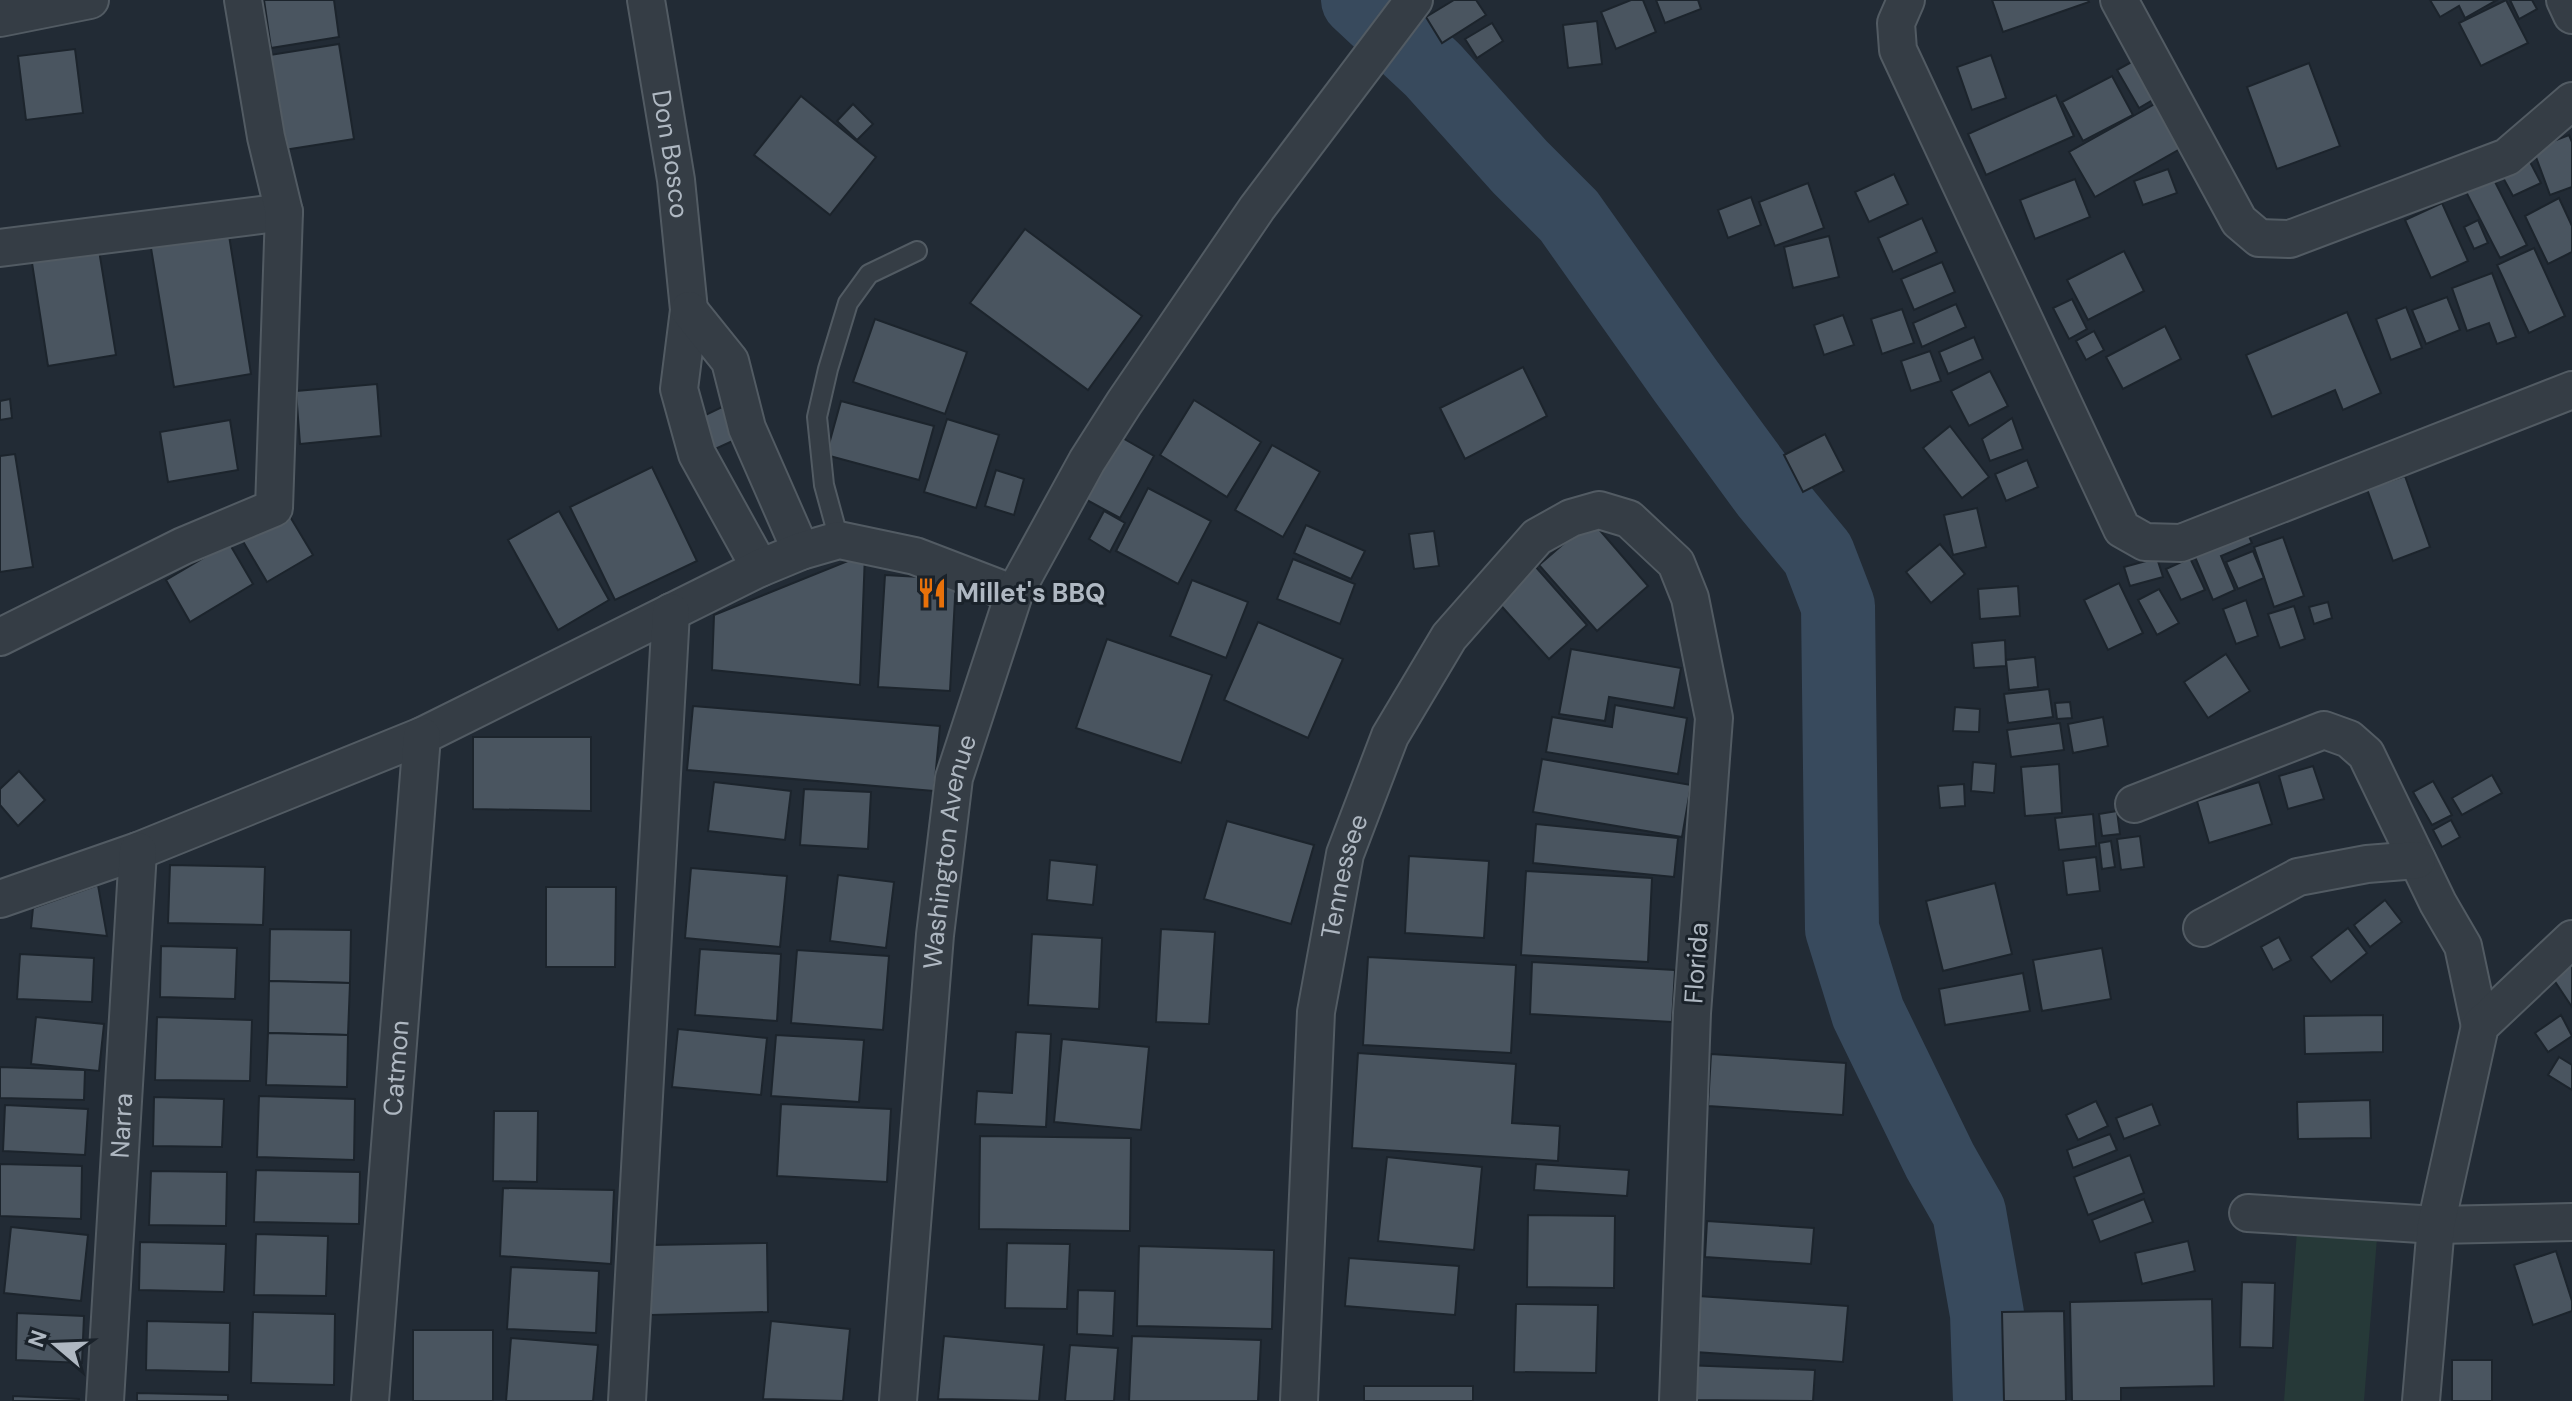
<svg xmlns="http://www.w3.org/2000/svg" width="2572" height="1401" font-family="'DM Sans',sans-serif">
  <rect width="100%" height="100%" fill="#222b35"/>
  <polygon fill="#263938" points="2297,1232 2377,1238 2364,1401 2284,1401"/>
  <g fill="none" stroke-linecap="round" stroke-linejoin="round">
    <polyline stroke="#384a5d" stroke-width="74" points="1358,0 1433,70 1520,167 1569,216 1685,380 1767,492 1818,554 1838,606 1842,929 1868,1013 1940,1161 1969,1212 1987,1314 1990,1401"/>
  </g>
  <g fill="#4a5560" stroke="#1c242c" stroke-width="2">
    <polygon points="264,0 334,0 339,37 271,48"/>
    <polygon points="1454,0 1476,0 1486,15 1442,43 1426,17"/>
    <polygon points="1631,0 1643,0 1656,32 1616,49 1601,12"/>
    <polygon points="1656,0 1698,0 1701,9 1665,23"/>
    <polygon points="1992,0 2088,0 2089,2 2003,32"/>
    <polygon points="2430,0 2497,0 2465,18 2459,6 2440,17"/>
    <polygon points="2506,0 2528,43 2481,66 2459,23"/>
    <polygon points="2510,0 2532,0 2537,9 2519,19"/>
    <polygon points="1597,21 1602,64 1568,68 1563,25"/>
    <polygon points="1492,23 1503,41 1477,58 1465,39"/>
    <polygon points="339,44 354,139 284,150 270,55"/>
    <polygon points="75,49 83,113 26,120 18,56"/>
    <polygon points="2146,54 2168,91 2139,108 2117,70"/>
    <polygon points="1991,55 2006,98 1972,110 1957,67"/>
    <polygon points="2309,63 2340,146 2277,169 2247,87"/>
    <polygon points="2112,76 2133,115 2083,141 2062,102"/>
    <polygon points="2056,95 2074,136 1986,175 1968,134"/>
    <polygon points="801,96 876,157 830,215 754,155"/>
    <polygon points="2162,100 2187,145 2095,197 2069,152"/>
    <polygon points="853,104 873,124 857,140 837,121"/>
    <polygon points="2569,135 2572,142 2572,187 2550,195 2533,149"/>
    <polygon points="2529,160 2541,183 2513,196 2501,174"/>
    <polygon points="2487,166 2527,245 2500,258 2460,180"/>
    <polygon points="2168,169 2177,193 2143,205 2134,181"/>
    <polygon points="1894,174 1908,204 1869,222 1855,192"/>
    <polygon points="2075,179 2090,217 2035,239 2020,200"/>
    <polygon points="1808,183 1824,228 1775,246 1759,202"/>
    <polygon points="1751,197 1761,225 1728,238 1718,210"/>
    <polygon points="2559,198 2572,226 2572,252 2548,264 2525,216"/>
    <polygon points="2442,203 2468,261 2431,278 2405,220"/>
    <polygon points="1922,218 1937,252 1893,272 1878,238"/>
    <polygon points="2478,220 2488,243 2474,249 2464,227"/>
    <polygon points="228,229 251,374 174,387 150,242"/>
    <polygon points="1025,229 1142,316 1088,390 970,303"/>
    <polygon points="1829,236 1839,277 1793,288 1784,247"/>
    <polygon points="97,238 116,355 48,366 30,250"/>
    <polygon points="2534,248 2565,316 2529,333 2497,265"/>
    <polygon points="2124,251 2144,291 2088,320 2067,280"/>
    <polygon points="1942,262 1955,292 1914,310 1901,279"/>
    <polygon points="2492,273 2516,337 2497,344 2489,323 2467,331 2452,288"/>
    <polygon points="2447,297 2460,330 2426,344 2412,310"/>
    <polygon points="2072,299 2087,329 2069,339 2053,308"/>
    <polygon points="1956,304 1966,327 1922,347 1913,323"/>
    <polygon points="2406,307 2422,348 2391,360 2376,319"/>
    <polygon points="1902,309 1914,343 1882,354 1871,319"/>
    <polygon points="2347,312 2381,393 2343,410 2335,390 2272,417 2246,355"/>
    <polygon points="1843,315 1854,345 1824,355 1814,325"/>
    <polygon points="875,319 967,352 945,414 853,382"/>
    <polygon points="2165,326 2181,359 2123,389 2106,357"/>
    <polygon points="2094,331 2104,350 2086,360 2076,341"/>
    <polygon points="1974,337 1983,359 1948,374 1939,352"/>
    <polygon points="1930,351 1941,381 1911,391 1901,361"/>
    <polygon points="1523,367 1547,416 1465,459 1440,408"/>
    <polygon points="1990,371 2008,406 1969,426 1951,391"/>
    <polygon points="377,384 381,436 300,444 296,391"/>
    <polygon points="10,399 12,418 0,420 0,401"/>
    <polygon points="1194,400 1261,442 1227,497 1160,455"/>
    <polygon points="841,401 934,426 919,480 826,455"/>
    <polygon points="722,407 737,439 713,450 697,419"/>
    <polygon points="2012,418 2023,449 1990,461 1982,439"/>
    <polygon points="947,419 999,435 976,508 924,492"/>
    <polygon points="230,420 238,470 168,482 160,432"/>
    <polygon points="1950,426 1989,477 1962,498 1923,448"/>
    <polygon points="1825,434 1844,471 1803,492 1784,455"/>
    <polygon points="1119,436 1154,456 1120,518 1085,499"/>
    <polygon points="1272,445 1320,472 1283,537 1235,510"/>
    <polygon points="15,454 33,567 0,572 0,456"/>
    <polygon points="2027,460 2038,487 2006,501 1995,474"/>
    <polygon points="652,467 697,561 615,600 570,507"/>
    <polygon points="996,470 1024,479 1014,515 985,506"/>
    <polygon points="2405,476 2430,547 2393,561 2367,489"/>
    <polygon points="1148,488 1211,521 1178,584 1116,551"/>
    <polygon points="1977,508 1986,547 1953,555 1944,515"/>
    <polygon points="286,510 313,555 267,582 241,538"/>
    <polygon points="559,511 609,600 558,630 508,540"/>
    <polygon points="1104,511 1125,523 1110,552 1089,539"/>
    <polygon points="1591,520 1648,586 1597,631 1539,565"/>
    <polygon points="2243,523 2252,543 2221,556 2235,590 2213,600 2190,545"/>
    <polygon points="1306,525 1365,551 1351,579 1294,553"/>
    <polygon points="1434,531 1439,566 1414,569 1409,534"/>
    <polygon points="2283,537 2304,596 2274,607 2254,547"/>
    <polygon points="229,543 253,584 190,622 166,580"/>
    <polygon points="1940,544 1965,574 1931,603 1906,572"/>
    <polygon points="2253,551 2264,578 2238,589 2226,562"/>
    <polygon points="865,554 860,685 712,670 714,615"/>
    <polygon points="2157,558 2163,577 2130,586 2124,567"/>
    <polygon points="2190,558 2205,590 2181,600 2166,569"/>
    <polygon points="1293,559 1355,584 1340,624 1277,599"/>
    <polygon points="1535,566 1587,625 1549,659 1496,600"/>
    <polygon points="885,575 956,579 950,691 878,687"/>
    <polygon points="1192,580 1248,602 1226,658 1170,636"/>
    <polygon points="2119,583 2143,633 2108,650 2084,600"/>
    <polygon points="2018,586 2020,616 1980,619 1978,589"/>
    <polygon points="2159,589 2179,623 2157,635 2138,600"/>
    <polygon points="2246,600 2258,636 2236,644 2223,609"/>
    <polygon points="2328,602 2332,618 2314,624 2309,607"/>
    <polygon points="2294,606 2305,639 2280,648 2268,614"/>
    <polygon points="1258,622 1343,659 1308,738 1224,700"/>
    <polygon points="1107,639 1212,675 1181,763 1076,728"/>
    <polygon points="2005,640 2006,666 1974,668 1972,643"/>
    <polygon points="1571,649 1681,668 1674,708 1609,697 1605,721 1559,714"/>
    <polygon points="2226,654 2250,691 2208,718 2184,682"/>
    <polygon points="2035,657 2038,687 2009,690 2006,660"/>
    <polygon points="2049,689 2053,717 2008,723 2004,694"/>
    <polygon points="2070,702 2072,718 2057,719 2055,703"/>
    <polygon points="1615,705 1687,718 1678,774 1546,752 1552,717 1612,727"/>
    <polygon points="693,706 940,726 934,791 687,770"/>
    <polygon points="1955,707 1980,709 1979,732 1953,731"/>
    <polygon points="2103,717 2108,746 2073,753 2068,724"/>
    <polygon points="2060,723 2064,750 2011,757 2007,730"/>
    <polygon points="473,737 591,737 591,811 473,809"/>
    <polygon points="1542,759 1691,785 1682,837 1533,812"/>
    <polygon points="1973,762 1996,764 1994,793 1971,791"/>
    <polygon points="2059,764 2062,813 2025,816 2021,767"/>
    <polygon points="2313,766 2324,799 2288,809 2279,776"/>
    <polygon points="19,771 45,800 18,826 0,805 0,789"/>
    <polygon points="2492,775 2502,793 2462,815 2452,798"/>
    <polygon points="2433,781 2452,815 2432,825 2413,792"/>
    <polygon points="714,782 791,791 785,840 708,831"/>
    <polygon points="2259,782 2272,824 2209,843 2197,801"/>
    <polygon points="1964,784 1965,806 1940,808 1938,786"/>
    <polygon points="804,789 871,792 868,849 800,845"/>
    <polygon points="2117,811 2120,834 2102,836 2099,814"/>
    <polygon points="2093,814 2096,846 2059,850 2055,818"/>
    <polygon points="2451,820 2460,837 2442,847 2433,830"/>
    <polygon points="1227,821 1314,845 1291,924 1204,899"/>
    <polygon points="1536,824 1678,838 1674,877 1533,863"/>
    <polygon points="2140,836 2144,867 2121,870 2117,839"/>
    <polygon points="2111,841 2115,867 2102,869 2099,843"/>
    <polygon points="1409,856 1489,861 1484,938 1405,933"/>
    <polygon points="2096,857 2100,891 2067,895 2063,861"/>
    <polygon points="1050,860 1097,865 1093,905 1047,900"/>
    <polygon points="170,865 265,867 263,925 168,923"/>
    <polygon points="691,868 787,876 780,947 685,938"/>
    <polygon points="1526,871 1652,878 1648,962 1521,955"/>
    <polygon points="838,875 894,882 886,948 830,941"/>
    <polygon points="1995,883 2012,954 1943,971 1926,901"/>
    <polygon points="98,885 107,936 31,928 33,908"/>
    <polygon points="546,887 616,887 615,967 546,967"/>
    <polygon points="2385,900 2402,922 2370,947 2354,925"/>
    <polygon points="2348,928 2367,953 2331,982 2311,957"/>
    <polygon points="270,929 351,930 350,983 269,981"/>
    <polygon points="1161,929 1215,932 1209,1024 1156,1022"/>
    <polygon points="1032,934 1102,938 1099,1009 1028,1005"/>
    <polygon points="2279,937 2291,960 2273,970 2261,947"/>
    <polygon points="161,946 237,948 235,999 160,997"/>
    <polygon points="2102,948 2111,999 2042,1011 2033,960"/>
    <polygon points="700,949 781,954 777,1021 695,1015"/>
    <polygon points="797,950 889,956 883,1030 791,1023"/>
    <polygon points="20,954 94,958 92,1002 17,999"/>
    <polygon points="1368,957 1516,965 1511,1053 1363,1045"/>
    <polygon points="2572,959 2572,1007 2550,974"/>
    <polygon points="1532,962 1675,970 1672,1022 1530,1014"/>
    <polygon points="2023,973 2030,1011 1945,1025 1939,989"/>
    <polygon points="269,981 350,983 348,1035 268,1033"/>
    <polygon points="2383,1015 2383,1052 2305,1054 2304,1016"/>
    <polygon points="2561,1015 2572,1036 2548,1052 2535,1033"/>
    <polygon points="36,1017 104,1024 99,1071 31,1064"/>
    <polygon points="157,1017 252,1020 250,1081 155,1080"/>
    <polygon points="678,1029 767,1038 761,1095 672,1087"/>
    <polygon points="1016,1032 1051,1034 1046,1127 975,1124 977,1091 1012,1093"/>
    <polygon points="268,1033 348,1035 347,1087 266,1085"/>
    <polygon points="776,1035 864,1040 859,1102 771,1096"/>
    <polygon points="1062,1039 1149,1047 1141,1130 1054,1122"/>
    <polygon points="1358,1053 1516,1064 1512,1123 1560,1126 1558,1161 1352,1148"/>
    <polygon points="1711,1054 1846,1063 1843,1115 1708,1106"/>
    <polygon points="2559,1057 2572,1065 2572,1090 2548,1075"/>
    <polygon points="0,1067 85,1070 84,1100 0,1098"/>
    <polygon points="259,1096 355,1099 354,1160 257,1157"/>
    <polygon points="154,1097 224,1099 222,1147 153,1146"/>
    <polygon points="2370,1100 2371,1138 2298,1139 2297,1102"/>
    <polygon points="2096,1101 2108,1126 2078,1140 2066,1115"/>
    <polygon points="781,1104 891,1109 887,1182 777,1176"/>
    <polygon points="2152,1104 2160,1125 2124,1139 2116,1118"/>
    <polygon points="5,1105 88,1109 85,1155 3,1151"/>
    <polygon points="494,1111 538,1111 537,1182 493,1181"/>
    <polygon points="2110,1134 2117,1150 2073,1168 2067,1150"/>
    <polygon points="980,1136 1131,1138 1130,1231 979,1229"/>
    <polygon points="2130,1155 2144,1193 2088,1215 2074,1177"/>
    <polygon points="1387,1157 1482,1167 1474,1250 1378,1241"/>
    <polygon points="0,1164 82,1166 81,1219 0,1216"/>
    <polygon points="1536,1164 1629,1170 1627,1196 1534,1190"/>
    <polygon points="256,1170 360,1172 359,1224 254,1222"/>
    <polygon points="151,1171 227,1172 226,1226 149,1225"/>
    <polygon points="503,1188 614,1190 611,1264 500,1256"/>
    <polygon points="2144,1199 2153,1222 2100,1242 2092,1220"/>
    <polygon points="1528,1215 1615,1216 1614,1288 1527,1287"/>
    <polygon points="1707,1221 1814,1228 1811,1264 1705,1257"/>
    <polygon points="11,1227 88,1235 81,1301 4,1293"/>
    <polygon points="256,1234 328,1236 326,1296 254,1295"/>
    <polygon points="2188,1241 2195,1271 2142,1284 2135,1253"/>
    <polygon points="140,1242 226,1244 224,1292 139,1290"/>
    <polygon points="767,1243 768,1312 651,1315 650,1245"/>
    <polygon points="1007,1243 1070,1244 1067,1309 1005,1308"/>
    <polygon points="1139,1246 1274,1250 1272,1329 1137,1326"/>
    <polygon points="2556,1251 2572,1301 2572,1311 2533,1325 2514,1265"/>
    <polygon points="1349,1258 1459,1266 1455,1315 1345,1306"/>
    <polygon points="511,1267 599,1271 596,1333 507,1329"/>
    <polygon points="2242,1282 2275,1283 2273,1348 2240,1347"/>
    <polygon points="1078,1290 1115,1291 1113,1336 1077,1334"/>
    <polygon points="1698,1296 1848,1306 1843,1362 1695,1352"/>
    <polygon points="2212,1299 2214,1386 2121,1388 2121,1401 2072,1401 2070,1302"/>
    <polygon points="1516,1304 1598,1305 1596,1373 1514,1372"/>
    <polygon points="2064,1311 2066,1401 2004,1401 2002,1312"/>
    <polygon points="253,1312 335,1314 334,1385 251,1383"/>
    <polygon points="17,1313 84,1316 82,1363 16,1360"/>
    <polygon points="147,1321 230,1323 229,1372 146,1370"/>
    <polygon points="771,1321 850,1329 843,1401 763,1399"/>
    <rect x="413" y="1330" width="80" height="71"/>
    <polygon points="944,1336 1044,1345 1039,1401 938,1399"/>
    <polygon points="1132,1336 1261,1340 1258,1401 1129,1401"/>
    <polygon points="511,1338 598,1345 593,1401 506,1401"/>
    <polygon points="1070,1345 1118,1348 1114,1401 1065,1401"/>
    <rect x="2452" y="1360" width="40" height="41"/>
    <polygon points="1684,1365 1815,1370 1813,1401 1682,1400"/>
    <rect x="1364" y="1386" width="109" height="15"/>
    <polygon points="137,1393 228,1395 228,1401 137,1401"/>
    <polygon points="13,1396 79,1399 79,1401 13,1401"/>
  </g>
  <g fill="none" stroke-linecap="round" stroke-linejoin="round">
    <g stroke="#525b63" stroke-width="22">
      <polyline id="lane" points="839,540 824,485 817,417 828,369 848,303 869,274 917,251"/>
    </g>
    <g stroke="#525b63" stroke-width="40">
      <g id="street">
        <path id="s1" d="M646,0L676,180L689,310L679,389L697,454L760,568"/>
        <polyline points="1906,0 1896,23 1898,50 2122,529 2145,542 2181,543 2572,390"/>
        <polyline points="2119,0 2239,221 2259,238 2290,239 2507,157 2572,101"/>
        <polyline points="2565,0 2572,15"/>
        <polyline points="0,18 90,0"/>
        <polyline points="0,248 284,212"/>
        <polyline points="689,310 730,361 747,428 801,551"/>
        <polyline points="0,637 183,546 274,508 284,212 266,137 243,0"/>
        <polyline points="2134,804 2324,730 2349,739 2366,754 2438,903 2463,946 2480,1026"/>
        <polyline points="0,899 138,851 422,736 760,568 801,551 839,540 915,556 1014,594"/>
        <polyline points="2202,928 2298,877 2367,864 2417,860"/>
        <polyline points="2248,1213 2436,1225 2572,1222"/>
        <path id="s2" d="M105,1401L138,851"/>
        <path id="s3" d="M370,1401L422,736"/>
        <polyline points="627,1401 671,612"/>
        <path id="s4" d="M898,1401L935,935L954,778L1014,594L1087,461L1124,403L1257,208L1414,0"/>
        <path id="s5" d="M1299,1401L1316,1012L1345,854L1390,736L1449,637L1537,537L1571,518L1599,510L1629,519L1676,563L1690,598L1714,718L1692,1013L1678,1401"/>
        <polyline points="2421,1401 2436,1225 2480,1026 2572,939"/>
      </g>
    </g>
    <use href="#lane" stroke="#353d45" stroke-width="18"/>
    <use href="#street" stroke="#353d45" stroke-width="36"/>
  </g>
  <defs>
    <g id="restaurant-bare" transform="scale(2.4)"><path d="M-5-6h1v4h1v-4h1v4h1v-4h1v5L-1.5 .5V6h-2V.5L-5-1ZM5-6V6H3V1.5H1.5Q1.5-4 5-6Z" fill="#e8710a" stroke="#1a222a" stroke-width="2.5" paint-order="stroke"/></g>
  </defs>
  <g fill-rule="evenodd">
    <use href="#restaurant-bare" x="932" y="593"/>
  </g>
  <g text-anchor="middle" stroke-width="6" stroke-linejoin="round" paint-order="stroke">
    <g font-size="26" fill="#afb8c2" stroke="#1a222a">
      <text dy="9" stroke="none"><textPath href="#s1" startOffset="156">Don Bosco</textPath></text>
      <text dy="9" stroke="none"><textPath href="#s4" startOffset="552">Washington Avenue</textPath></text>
      <text dy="9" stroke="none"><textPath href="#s5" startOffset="528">Tennessee</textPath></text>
      <text transform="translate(1696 963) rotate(-86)" y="9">Florida</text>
      <text dy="9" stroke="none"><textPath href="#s3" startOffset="334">Catmon</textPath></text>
      <text dy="9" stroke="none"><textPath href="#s2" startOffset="276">Narra</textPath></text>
    </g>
    <g font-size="26" font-weight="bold" fill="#afb8c2" stroke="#1a222a" text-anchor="start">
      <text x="956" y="602">Millet's BBQ</text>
    </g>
  </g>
  <g transform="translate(56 1345) rotate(289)" stroke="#1a222a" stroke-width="6" paint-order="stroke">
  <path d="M0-6L14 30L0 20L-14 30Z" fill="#afb8c2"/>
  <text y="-12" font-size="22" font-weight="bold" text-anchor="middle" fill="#afb8c2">N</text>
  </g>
</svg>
